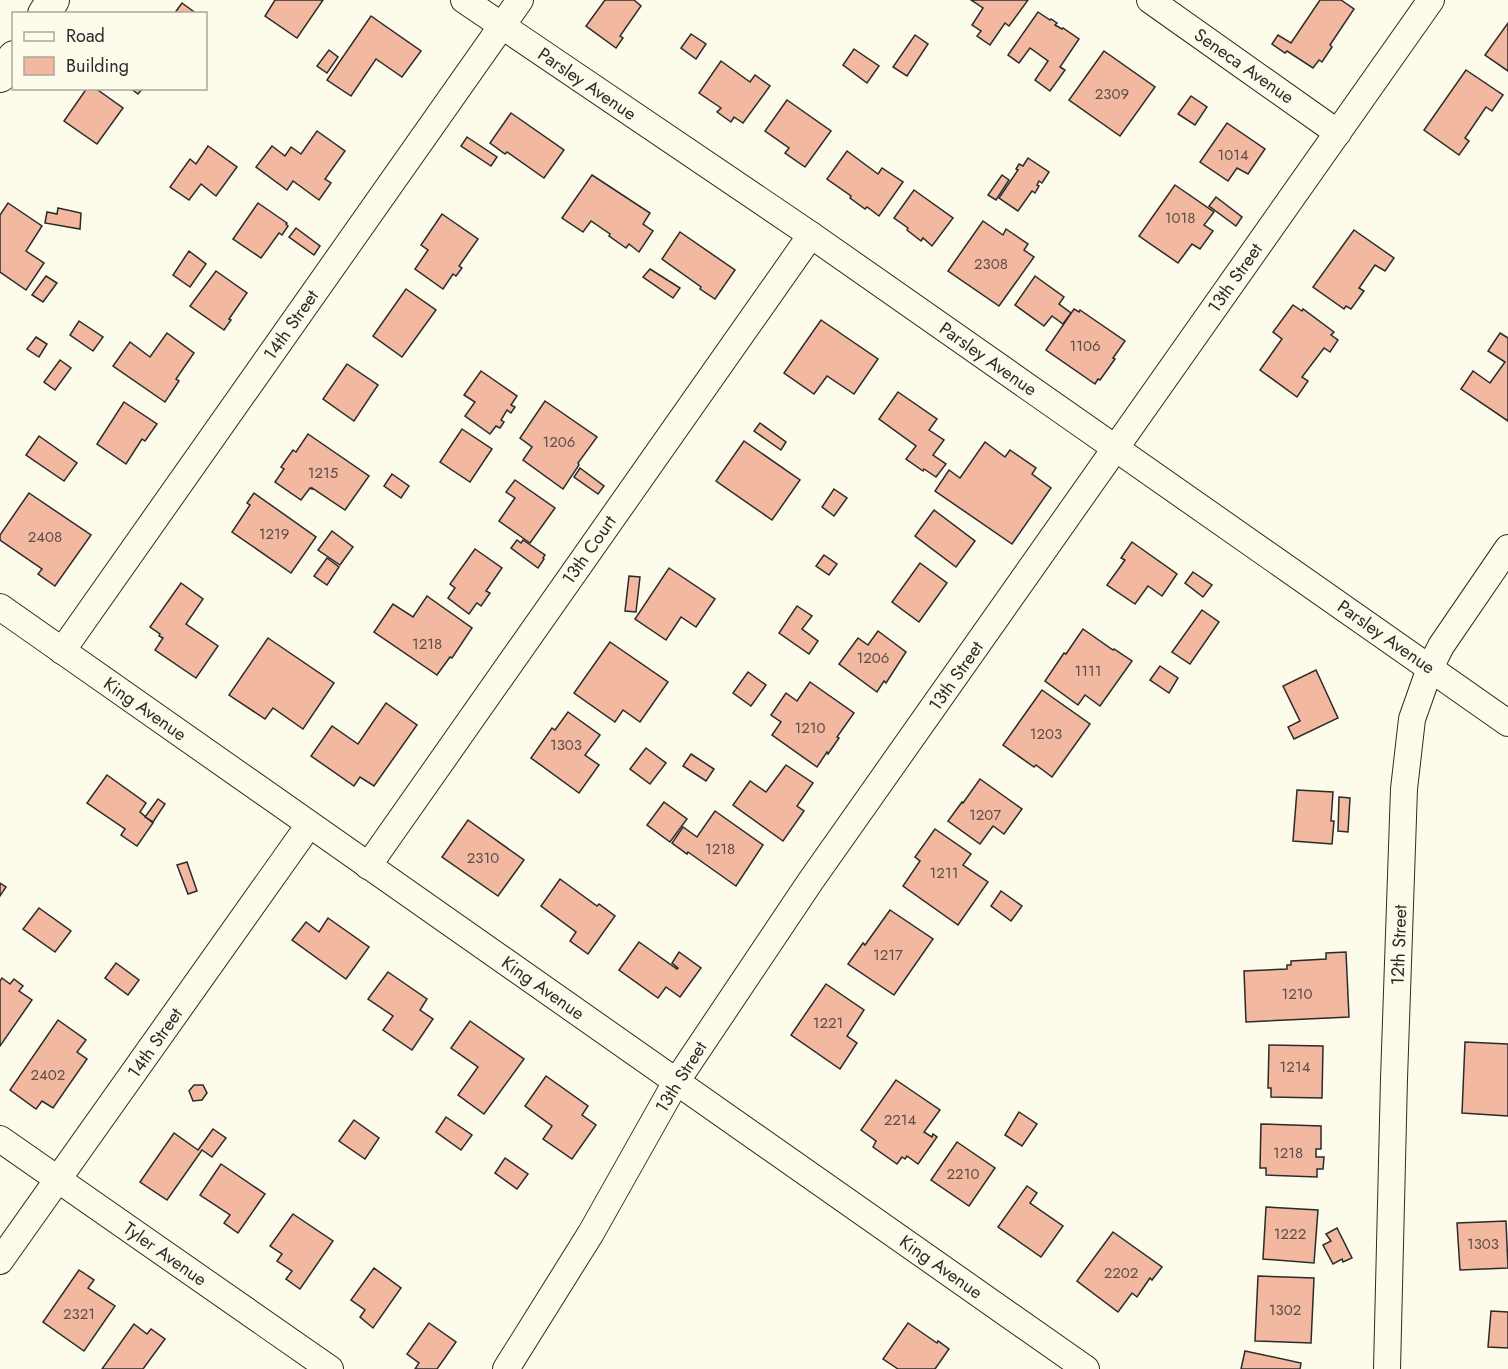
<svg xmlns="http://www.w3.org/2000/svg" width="1508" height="1369" font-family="Jost,sans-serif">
  <rect width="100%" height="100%" fill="#fdfbea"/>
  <g fill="#f2b8a0" stroke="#2b2b2b" stroke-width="1.5">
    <polygon points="275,0 323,0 297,38 265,16"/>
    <polygon points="605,0 634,0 641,6 620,36 623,38 616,48 586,26"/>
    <polygon points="971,0 1028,0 1009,26 1005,23 990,45 977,36 981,31 972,25 983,8"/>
    <polygon points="1320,0 1341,0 1354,9 1330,45 1332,47 1322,62 1319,60 1313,68 1287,51 1285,53 1272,44 1278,35 1291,43"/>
    <polygon points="182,3 197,14 174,14"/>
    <polygon points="1038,12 1050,20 1051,19 1057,23 1055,25 1062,29 1063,28 1079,39 1060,67 1065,70 1050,91 1035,80 1048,61 1030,48 1019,63 1008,55"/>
    <polygon points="371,16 421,51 402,77 376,59 351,96 327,80"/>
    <polygon points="1508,23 1508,71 1485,55"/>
    <polygon points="691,34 706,44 696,59 681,48"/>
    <polygon points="915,35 928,44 907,76 893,67"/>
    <polygon points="854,49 879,66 867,83 843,65"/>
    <polygon points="329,50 338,57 327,73 317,66"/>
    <polygon points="1104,51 1155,87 1120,136 1069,100"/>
    <polygon points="721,61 750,82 755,75 770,86 743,123 734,117 731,122 717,112 721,108 699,93"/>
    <polygon points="1466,70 1503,95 1492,111 1486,107 1465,138 1469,141 1459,155 1424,130"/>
    <polygon points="87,88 95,88 123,108 97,144 64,121"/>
    <polygon points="130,88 143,88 138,94"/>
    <polygon points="1191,96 1207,107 1195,125 1178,114"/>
    <polygon points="787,100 831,131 805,167 785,153 789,148 765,131"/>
    <polygon points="511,113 564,150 544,178 507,152 505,154 490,143"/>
    <polygon points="1227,123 1265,149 1248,174 1237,168 1228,181 1200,162"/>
    <polygon points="317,131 345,151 325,179 331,183 319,200 293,181 287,190 256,167 272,146 285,156 291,147 301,154"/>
    <polygon points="467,137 497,157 491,166 461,146"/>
    <polygon points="208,146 237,167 216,196 201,184 189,200 170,187 190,159 196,164"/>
    <polygon points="847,151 878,174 882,168 903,182 879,216 867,207 865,209 850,198 851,196 827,179"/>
    <polygon points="1028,158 1049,172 1042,183 1039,181 1037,185 1039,186 1035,193 1032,191 1018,211 999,198 1018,170 1016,169 1019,164 1023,166"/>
    <polygon points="592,175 650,213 643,224 653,231 639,252 629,244 626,248 609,236 610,234 591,221 583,232 562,218"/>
    <polygon points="1002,175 1009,180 996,200 988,195"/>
    <polygon points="1175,185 1214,212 1204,225 1213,231 1200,249 1192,244 1178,263 1139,236"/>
    <polygon points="914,190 953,218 932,246 923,238 921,241 907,230 908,228 894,218"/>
    <polygon points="1216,197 1242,217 1236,226 1209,206"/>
    <polygon points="8,203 42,226 26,251 44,263 26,290 0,272 0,215"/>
    <polygon points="258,203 287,223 286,224 288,226 282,235 279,233 261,258 233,239"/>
    <polygon points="58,208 81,213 80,229 45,223 47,212 57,214"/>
    <polygon points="442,214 478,239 459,266 462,268 456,276 453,274 443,289 415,269 428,250 421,245"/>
    <polygon points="983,221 1003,235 1006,229 1028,244 1024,250 1034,257 999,306 948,271"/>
    <polygon points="296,228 320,246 314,255 289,237"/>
    <polygon points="1354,230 1394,258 1385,271 1375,265 1359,288 1364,291 1351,309 1346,306 1344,309 1313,287"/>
    <polygon points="680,232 735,270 715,299 700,289 701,287 662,259"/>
    <polygon points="189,251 206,264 190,287 173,275"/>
    <polygon points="650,269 680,288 673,298 643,277"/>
    <polygon points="216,271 247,293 229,319 231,320 224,330 190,306"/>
    <polygon points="46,276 57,283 43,302 32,295"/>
    <polygon points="1035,276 1064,297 1059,304 1071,313 1063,324 1052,316 1044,326 1015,305"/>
    <polygon points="406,289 436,310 402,357 373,336"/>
    <polygon points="1293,305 1302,311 1303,309 1334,332 1331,335 1338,340 1330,352 1324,348 1302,377 1308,381 1297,397 1260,370 1282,339 1273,332"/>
    <polygon points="1074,309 1079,312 1080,310 1125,341 1113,358 1115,359 1100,380 1098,379 1095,384 1046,350"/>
    <polygon points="821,320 878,359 854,394 827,376 814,394 784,373"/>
    <polygon points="79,321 103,337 93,351 70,335"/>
    <polygon points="167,333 194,353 176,379 179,381 165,402 113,366 130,342 150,357"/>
    <polygon points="1500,333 1508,338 1508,421 1461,389 1473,371 1490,383 1505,362 1488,351"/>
    <polygon points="36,337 47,344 39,357 27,349"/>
    <polygon points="60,360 71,368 55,390 44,382"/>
    <polygon points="347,364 378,385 354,421 323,399"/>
    <polygon points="481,371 517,396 511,405 515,407 511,413 507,410 501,420 504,422 500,428 496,426 490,434 465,416 475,402 464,395"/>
    <polygon points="898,392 937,419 929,430 944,440 933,455 946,464 936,477 924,469 923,471 906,459 916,446 879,419"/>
    <polygon points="545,401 597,437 578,463 579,465 563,489 523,460 532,447 520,438"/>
    <polygon points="124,402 157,424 145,441 142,439 126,464 97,444"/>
    <polygon points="760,423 786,442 781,450 754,431"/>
    <polygon points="462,429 492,449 470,482 440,462"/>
    <polygon points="308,434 369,476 345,510 312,488 312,489 310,488 301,500 275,482 284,469 281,467 293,450 296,452"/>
    <polygon points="39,436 77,463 64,481 26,455"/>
    <polygon points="744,441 800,480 772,520 716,481"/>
    <polygon points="985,442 1005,457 1010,450 1036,468 1032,474 1051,488 1012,544 935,491 949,470 960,478"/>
    <polygon points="580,468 604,486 598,494 574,477"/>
    <polygon points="392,474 409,486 401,498 384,486"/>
    <polygon points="515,480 555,508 530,543 499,521 515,498 506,492"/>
    <polygon points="834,489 847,498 834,516 822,507"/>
    <polygon points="29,493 91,535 55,586 38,574 42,569 0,540 0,535"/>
    <polygon points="254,493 316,537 291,573 232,532 250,505 247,503"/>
    <polygon points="934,510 975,541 956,567 915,536"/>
    <polygon points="332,531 353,547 340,565 318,550"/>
    <polygon points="517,540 521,543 523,540 545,555 543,558 544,559 538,568 511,548"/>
    <polygon points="1132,542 1177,574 1162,596 1148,586 1135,604 1107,585 1125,560 1121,558"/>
    <polygon points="475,549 502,568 486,591 490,593 481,606 477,603 476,604 469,614 448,598 455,588 450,584"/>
    <polygon points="824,555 837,564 829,575 816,566"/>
    <polygon points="327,558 339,567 327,585 314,576"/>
    <polygon points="920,563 947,583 919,622 892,602"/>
    <polygon points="669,568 715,599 696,627 681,617 666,640 635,619"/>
    <polygon points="1193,572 1212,585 1203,597 1185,583"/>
    <polygon points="629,576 640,577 636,612 625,611"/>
    <polygon points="181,583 203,599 186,624 218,646 196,678 155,650 163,638 159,636 160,634 150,627"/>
    <polygon points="427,596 472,628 452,658 450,657 437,675 374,632 393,604 413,617"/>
    <polygon points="797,606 812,616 802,629 818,641 809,654 779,633"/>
    <polygon points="1202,610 1219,622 1190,664 1172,652"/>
    <polygon points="1083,629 1113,650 1114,649 1132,661 1100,706 1085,695 1078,705 1045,681 1064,653 1066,654"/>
    <polygon points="878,631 906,652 886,683 884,681 877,692 839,664 858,638 868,645"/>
    <polygon points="268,638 334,683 303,729 273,708 265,719 229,695"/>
    <polygon points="610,642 668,682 640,722 623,710 615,722 574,693"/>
    <polygon points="1160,666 1178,678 1169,693 1150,680"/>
    <polygon points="1316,670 1338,718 1294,739 1288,727 1300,721 1283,686"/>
    <polygon points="748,672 766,685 751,706 733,693"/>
    <polygon points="810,682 854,713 837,737 839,738 828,754 827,752 817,767 772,735 781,722 771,715 786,693 797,701"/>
    <polygon points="1042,690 1090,724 1052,777 1036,765 1034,767 1003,745"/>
    <polygon points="386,703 417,725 374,786 360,777 354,786 311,756 332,726 358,744"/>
    <polygon points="568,712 600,735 585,755 599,765 579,793 531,758 552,728 555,730"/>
    <polygon points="646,748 666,763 650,784 630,769"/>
    <polygon points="691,754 714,769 706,781 683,766"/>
    <polygon points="786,765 813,783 797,806 804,811 783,841 733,805 750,781 766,792"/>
    <polygon points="107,775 146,803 140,812 153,823 137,846 121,835 125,829 87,803"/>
    <polygon points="980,779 1022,809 1004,834 993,826 980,844 948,821 962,802 963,803"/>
    <polygon points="1297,790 1333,792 1331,821 1334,821 1332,844 1293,841"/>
    <polygon points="1339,797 1350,798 1348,832 1338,831"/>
    <polygon points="158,799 165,804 153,822 145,817"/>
    <polygon points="664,802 687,819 670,842 647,825"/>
    <polygon points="715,811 763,845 736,886 688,852 687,854 672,843 683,827 697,837"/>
    <polygon points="468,820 524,860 498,896 442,857"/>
    <polygon points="935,829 971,854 963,865 988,882 958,925 903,886 920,861 915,857"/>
    <polygon points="187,862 197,891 188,894 177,865"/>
    <polygon points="560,879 597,906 599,904 615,916 588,954 570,941 576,932 541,906"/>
    <polygon points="0,883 6,887 0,896"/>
    <polygon points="1001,891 1022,906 1011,921 991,906"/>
    <polygon points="39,908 71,931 55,952 23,929"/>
    <polygon points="890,910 933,939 894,995 848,964 863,943 865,945"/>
    <polygon points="328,918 369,947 346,979 292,940 306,922 319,932"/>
    <polygon points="639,942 677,969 678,968 672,963 679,952 701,968 680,997 666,987 658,998 619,970"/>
    <polygon points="1346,952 1349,1017 1246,1022 1244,971 1287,969 1287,965 1291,965 1291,961 1326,959 1326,953"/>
    <polygon points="116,963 139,980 128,995 105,978"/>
    <polygon points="388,972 427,999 420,1010 433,1019 412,1050 383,1030 393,1016 368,999"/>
    <polygon points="2,978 10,984 14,979 23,986 19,991 32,1000 0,1046 0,981"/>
    <polygon points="826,984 864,1010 847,1036 857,1043 840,1069 791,1035"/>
    <polygon points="58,1020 86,1040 77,1052 87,1059 53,1108 42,1101 36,1109 10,1090"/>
    <polygon points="470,1021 524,1059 484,1114 458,1095 478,1067 451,1048"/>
    <polygon points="1465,1042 1508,1044 1508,1116 1462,1113"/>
    <polygon points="1269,1045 1323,1046 1322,1098 1271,1097 1271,1088 1268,1088"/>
    <polygon points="546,1076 588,1106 582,1115 596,1125 572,1159 543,1139 552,1126 525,1106"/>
    <polygon points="896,1080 940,1110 924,1132 932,1137 933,1134 937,1137 918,1164 907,1156 905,1159 902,1157 897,1164 873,1147 876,1141 861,1130"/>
    <polygon points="194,1085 203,1085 207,1093 202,1100 193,1101 189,1091"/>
    <polygon points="1019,1112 1037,1124 1022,1146 1005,1135"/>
    <polygon points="446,1117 472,1135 461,1150 436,1132"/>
    <polygon points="354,1120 379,1138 365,1159 339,1141"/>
    <polygon points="1261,1124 1321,1126 1321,1149 1316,1149 1316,1157 1324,1157 1323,1169 1317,1169 1317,1177 1266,1175 1266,1168 1260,1168"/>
    <polygon points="213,1129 226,1138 212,1157 202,1150 167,1200 140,1182 174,1133 198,1150"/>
    <polygon points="957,1142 995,1168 969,1206 931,1180"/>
    <polygon points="505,1158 528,1174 517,1189 495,1173"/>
    <polygon points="221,1164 265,1194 238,1233 224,1223 230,1215 200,1195"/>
    <polygon points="1027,1186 1037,1193 1030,1203 1063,1226 1041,1257 998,1227"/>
    <polygon points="1266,1207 1318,1210 1314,1263 1263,1259"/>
    <polygon points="293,1214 333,1241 300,1289 286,1279 292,1271 277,1261 282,1254 270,1246"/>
    <polygon points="1506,1221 1508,1268 1460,1270 1457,1223"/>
    <polygon points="1337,1228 1352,1258 1343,1262 1342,1259 1333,1264 1323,1245 1331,1241 1326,1234"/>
    <polygon points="1113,1232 1162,1267 1152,1280 1150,1278 1137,1297 1132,1293 1118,1312 1077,1281"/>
    <polygon points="374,1268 401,1288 373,1328 360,1317 365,1310 351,1300"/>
    <polygon points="79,1270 94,1280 88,1288 115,1306 84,1351 43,1322"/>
    <polygon points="1258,1276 1314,1278 1311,1343 1255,1341"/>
    <polygon points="1491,1311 1508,1312 1508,1348 1488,1347"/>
    <polygon points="429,1323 456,1342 437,1369 415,1369 419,1363 407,1354"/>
    <polygon points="908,1323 937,1343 938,1341 949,1349 935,1369 898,1369 883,1359"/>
    <polygon points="134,1324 147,1334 151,1329 165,1339 143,1369 102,1369"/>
    <polygon points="1245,1351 1301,1363 1300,1369 1241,1369"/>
  </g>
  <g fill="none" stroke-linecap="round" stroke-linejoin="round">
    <g stroke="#2b2b2b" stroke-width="28">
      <g id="minor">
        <polyline points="464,0 811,235 1508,723"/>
        <polyline points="1150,0 1338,133"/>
        <polyline points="0,607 1086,1369"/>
        <polyline points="62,651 520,0"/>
        <polyline points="368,866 811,235"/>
        <polyline points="0,1139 330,1369"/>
        <polyline points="0,1261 309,825"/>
        <polyline points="506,1369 591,1233 676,1082 810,882 1431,0"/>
        <polyline points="1387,1369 1394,1079 1404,789 1412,719 1430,668 1441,646 1508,548"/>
      </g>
    </g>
    <g stroke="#2b2b2b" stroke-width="34">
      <g id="tertiary">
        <polyline points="44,14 53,0"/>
        <polyline points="0,76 14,57"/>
      </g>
    </g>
    <use href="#minor" stroke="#fdfbea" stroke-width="26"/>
    <use href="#tertiary" stroke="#fdfbea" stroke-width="32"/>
  </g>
  <g text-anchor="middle" stroke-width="4.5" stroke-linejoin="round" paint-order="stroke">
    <g font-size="15" fill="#5d4e48">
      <text x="1112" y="99">2309</text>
      <text x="1233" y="160">1014</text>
      <text x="1180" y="223">1018</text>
      <text x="991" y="269">2308</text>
      <text x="1085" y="351">1106</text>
      <text x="559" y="447">1206</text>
      <text x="323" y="478">1215</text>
      <text x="274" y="539">1219</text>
      <text x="45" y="542">2408</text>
      <text x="427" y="649">1218</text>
      <text x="873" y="663">1206</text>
      <text x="1088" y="676">1111</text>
      <text x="810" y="733">1210</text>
      <text x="1046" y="739">1203</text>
      <text x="566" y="750">1303</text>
      <text x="985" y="820">1207</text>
      <text x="720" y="854">1218</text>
      <text x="483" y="863">2310</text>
      <text x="944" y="878">1211</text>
      <text x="888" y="960">1217</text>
      <text x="1297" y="999">1210</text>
      <text x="828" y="1028">1221</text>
      <text x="1295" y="1072">1214</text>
      <text x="48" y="1080">2402</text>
      <text x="900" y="1125">2214</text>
      <text x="1288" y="1158">1218</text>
      <text x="963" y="1179">2210</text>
      <text x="1290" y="1239">1222</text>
      <text x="1483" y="1249">1303</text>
      <text x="1121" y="1278">2202</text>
      <text x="1285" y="1315">1302</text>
      <text x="79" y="1319">2321</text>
    </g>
    <g font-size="18" fill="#2b2b2b" stroke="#fdfbea">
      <text transform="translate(1244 66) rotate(35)" y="6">Seneca Avenue</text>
      <text transform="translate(587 84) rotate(34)" y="6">Parsley Avenue</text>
      <text transform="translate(1235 278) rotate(-55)" y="6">13th Street</text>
      <text transform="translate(291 325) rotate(-55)" y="6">14th Street</text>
      <text transform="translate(988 359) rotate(35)" y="6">Parsley Avenue</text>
      <text transform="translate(589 550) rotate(-55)" y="6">13th Court</text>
      <text transform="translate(1386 637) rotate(35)" y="6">Parsley Avenue</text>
      <text transform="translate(956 676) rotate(-55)" y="6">13th Street</text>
      <text transform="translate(145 709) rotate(35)" y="6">King Avenue</text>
      <text transform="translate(1399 945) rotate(-88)" y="6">12th Street</text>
      <text transform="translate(543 988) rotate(35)" y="6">King Avenue</text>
      <text transform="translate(155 1043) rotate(-55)" y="6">14th Street</text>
      <text transform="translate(681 1077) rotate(-58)" y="6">13th Street</text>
      <text transform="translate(165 1254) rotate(35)" y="6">Tyler Avenue</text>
      <text transform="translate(941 1267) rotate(35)" y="6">King Avenue</text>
    </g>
  </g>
  <rect x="12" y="12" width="195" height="78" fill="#fdfbea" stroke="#a9a89e" stroke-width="1.5"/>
  <rect x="24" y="32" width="30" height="9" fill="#fdfbea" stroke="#a9a89e" stroke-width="1.5"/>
  <text x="66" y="42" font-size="18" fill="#2b2b2b">Road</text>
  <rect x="24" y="57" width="30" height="18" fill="#f2b8a0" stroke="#a9a89e" stroke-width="1.5"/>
  <text x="66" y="72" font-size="18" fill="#2b2b2b">Building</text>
</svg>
